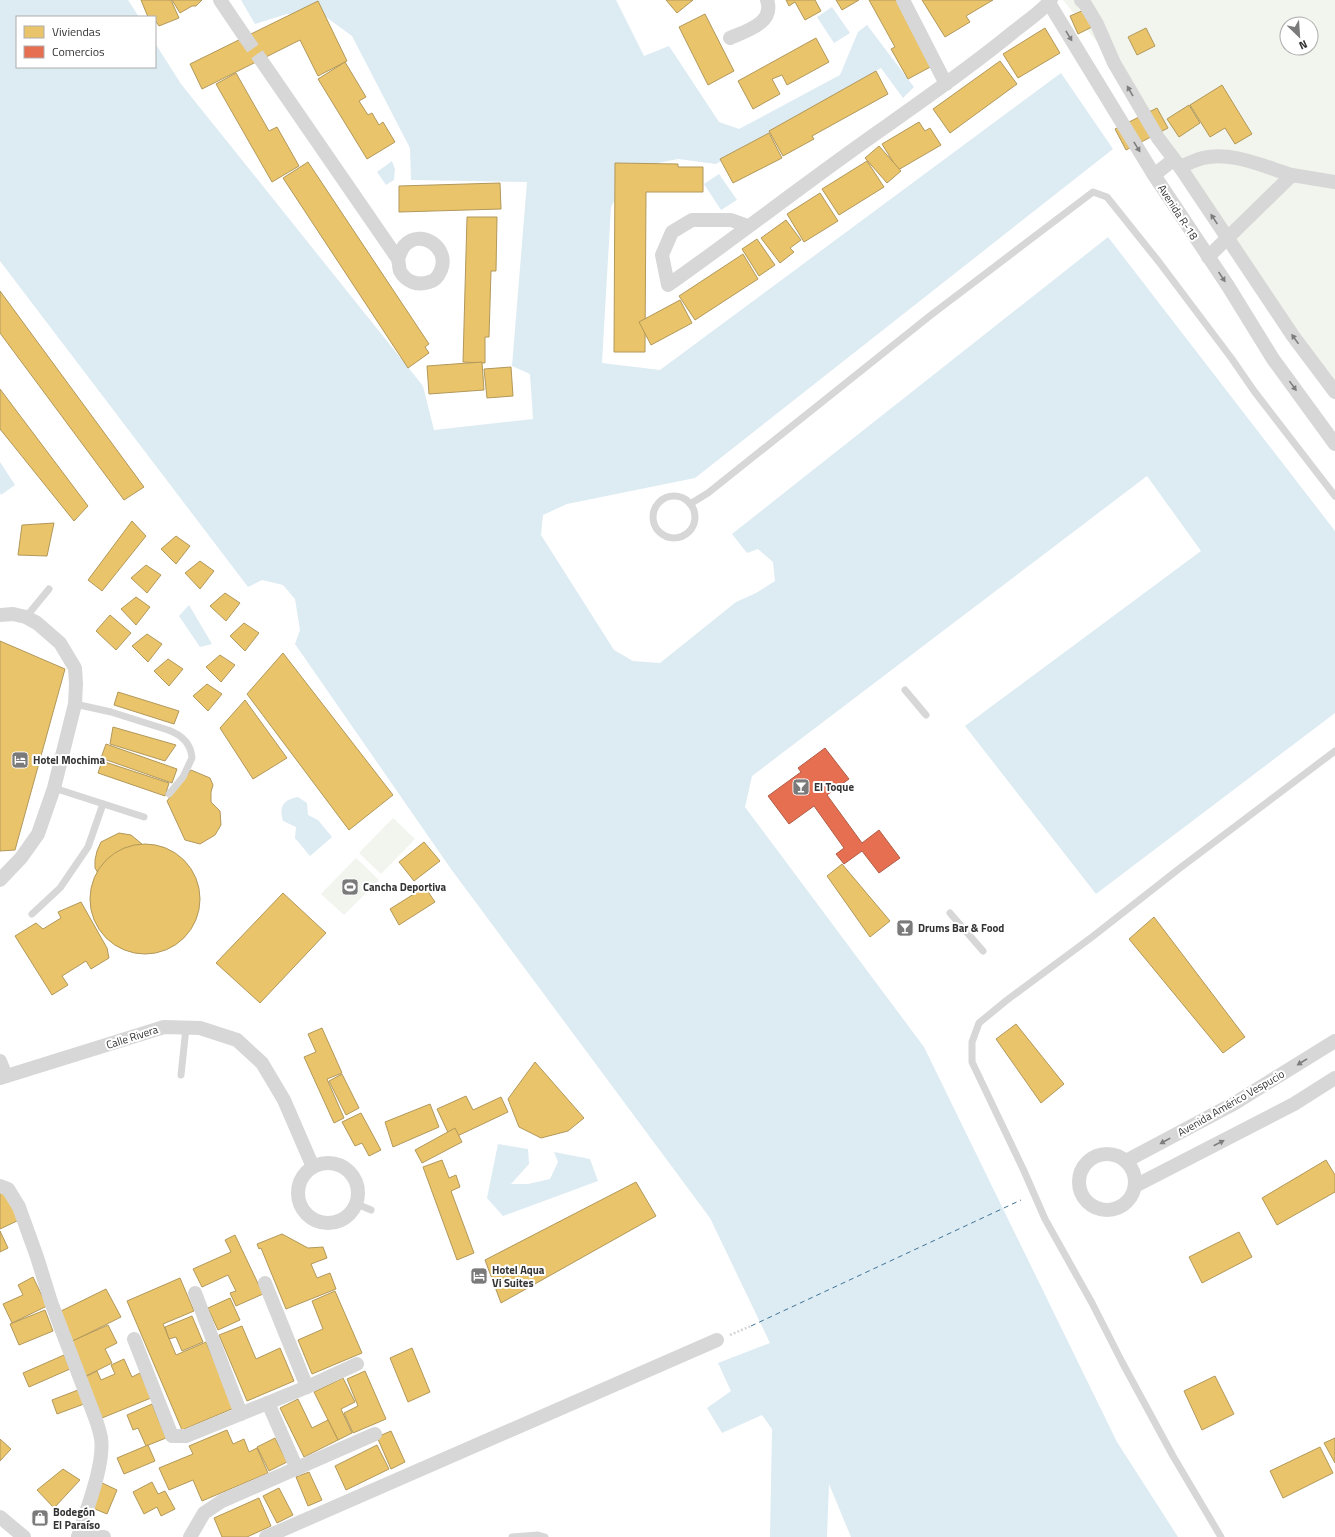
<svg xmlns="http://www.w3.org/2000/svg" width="1335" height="1537" font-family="'Titillium Web',sans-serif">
  <rect width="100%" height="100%" fill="#fff"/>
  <g fill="#f1f5ed" fill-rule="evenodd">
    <path d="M1063,0H1335V393L1114,63ZM1287,24H1311V48H1287Z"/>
    <polygon points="393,818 415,839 381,874 359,853"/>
    <polygon points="356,858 379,880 344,915 321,894"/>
  </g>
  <g fill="#ddebf3">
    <polygon points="0,0 128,0 139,17 17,17 17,67 155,67 155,43 181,84 423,386 434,430 533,419 530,374 512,366 527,182 411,180 410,148 352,36 326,17 287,14 255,24 241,0 616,0 644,56 669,46 719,122 739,129 840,75 858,32 867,25 914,87 903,98 881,68 716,164 678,159 658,163 625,181 611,207 602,363 660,370 1061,73 1113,149 695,478 567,504 543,515 541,535 614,650 633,661 660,663 736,602 756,593 775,581 773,562 758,549 747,553 732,534 1108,237 1335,531 1335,713 1096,894 965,726 1201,551 1147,476 752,776 745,807 924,1047 1117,1442 1178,1537 851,1537 829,1484 827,1537 770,1537 772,1429 762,1415 722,1433 707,1408 731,1391 718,1363 770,1343 710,1218 451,869 295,644 300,630 295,599 283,585 262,580 248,587 0,261"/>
    <polygon points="832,7 850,33 834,43 817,17"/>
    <polygon points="392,161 395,169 394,180 386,185 377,172"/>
    <polygon points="719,174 737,200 721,210 704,184"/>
    <polygon points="0,462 15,485 1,495 0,493"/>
    <polygon points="189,605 212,644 200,647 179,616"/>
    <path d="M298,797L307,803L308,815L318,820L332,837L310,856L295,838L296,827L283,821C279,806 283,800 298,797Z"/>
    <polygon points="498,1144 528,1149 529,1164 511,1184 528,1184 550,1179 558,1162 554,1152 590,1159 598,1181 503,1216 487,1198"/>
  </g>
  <g fill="#e9c46a" stroke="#b2985a">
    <polygon points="141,0 171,0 179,18 159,26 155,20 155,17 148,17"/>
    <polygon points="172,0 202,0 196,6 192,6 180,13"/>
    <polygon points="666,0 693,0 677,13"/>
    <polygon points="786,0 815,0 821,11 805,20 795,2 789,6"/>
    <polygon points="836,0 859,0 842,10"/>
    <polygon points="869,0 901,0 936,64 908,79 891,49 895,47"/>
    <polygon points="922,0 993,0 966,16 970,22 945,37"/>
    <polygon points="318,1 347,61 318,76 300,40 202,89 190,64"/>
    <polygon points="1084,10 1092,27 1078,34 1070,16"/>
    <polygon points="705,14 734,71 708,85 679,27"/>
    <polygon points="1045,28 1060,53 1018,78 1003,54"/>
    <polygon points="1146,28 1155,46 1137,55 1128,37"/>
    <polygon points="816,38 829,62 787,85 782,75 772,79 780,94 753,109 738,81"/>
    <polygon points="1000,61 1017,84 950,133 933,109"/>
    <polygon points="345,62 366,97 359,101 368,115 372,113 379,125 383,122 395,142 367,159 318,79"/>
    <polygon points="876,71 888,94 812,136 814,139 783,156 769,131"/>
    <polygon points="236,73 269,131 277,127 299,166 272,182 216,84"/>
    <polygon points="1222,85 1252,134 1235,144 1225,128 1210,137 1190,105"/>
    <polygon points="1189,105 1200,123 1179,137 1167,119"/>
    <polygon points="1157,108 1168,128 1126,150 1115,129"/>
    <polygon points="919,122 925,131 930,128 941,145 898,170 882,144"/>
    <polygon points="769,133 782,158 733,183 720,159"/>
    <polygon points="879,146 901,171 887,183 865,158"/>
    <polygon points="867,161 884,187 839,215 822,189"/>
    <polygon points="308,162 429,344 425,347 429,353 408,368 283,178"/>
    <polygon points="615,163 678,164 678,167 703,167 703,192 646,192 645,352 614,352"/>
    <polygon points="500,183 501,209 399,212 399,186"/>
    <polygon points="820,193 838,221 804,242 787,214"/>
    <polygon points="467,217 497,217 496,271 491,271 489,337 485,337 485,363 463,362"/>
    <polygon points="786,220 801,240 790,248 794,252 780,263 761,238"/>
    <polygon points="757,239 775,265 759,276 742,249"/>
    <polygon points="743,254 758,279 695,320 679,296"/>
    <polygon points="0,291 144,487 124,500 0,333"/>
    <polygon points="680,300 692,323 651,345 639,322"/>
    <polygon points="482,362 484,390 429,394 427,366"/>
    <polygon points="511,367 513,396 487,398 484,369"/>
    <polygon points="0,389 88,506 74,521 0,429"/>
    <polygon points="132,521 146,536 102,591 88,580"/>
    <polygon points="54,523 47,556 18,555 22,525"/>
    <polygon points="176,536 190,546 176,564 161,549"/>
    <polygon points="200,561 214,571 200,589 185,573"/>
    <polygon points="146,565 161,575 147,593 131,578"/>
    <polygon points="225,593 240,603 226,621 210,606"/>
    <polygon points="136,597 150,607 136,625 121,609"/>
    <polygon points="110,615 131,633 116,650 96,631"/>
    <polygon points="244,623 259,633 245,651 230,636"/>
    <polygon points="147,634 162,644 148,662 132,646"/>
    <polygon points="0,641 65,669 15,850 0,851"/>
    <polygon points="283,653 393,795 349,830 247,694"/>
    <polygon points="220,655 235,665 221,682 206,667"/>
    <polygon points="168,659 183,669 169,686 154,671"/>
    <polygon points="207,684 222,694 208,711 193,696"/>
    <polygon points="118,692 179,711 174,724 114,705"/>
    <polygon points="245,700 287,758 253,779 220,728"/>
    <polygon points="113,727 176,745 165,761 110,744"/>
    <polygon points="106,744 177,769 172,783 101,758"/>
    <polygon points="102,761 169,783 165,796 98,773"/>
    <polygon points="191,770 210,778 213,785 211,792 211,802 220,811 221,825 215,835 200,844 185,840 167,801"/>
    <polygon points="119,833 131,835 142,844 98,873 95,868 95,860 97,851 101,842"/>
    <polygon points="424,842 440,861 414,881 399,862"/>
    <circle cx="145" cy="899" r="55"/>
    <polygon points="842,864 890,921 870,937 827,876"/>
    <polygon points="425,887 435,902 399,925 390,909"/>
    <polygon points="283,893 326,933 260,1003 216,963"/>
    <polygon points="81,902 107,948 109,958 91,969 86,961 62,976 68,985 52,995 15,936 36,923 43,929 61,918 58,912"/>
    <polygon points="1154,917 1245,1037 1223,1053 1129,939"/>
    <polygon points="1016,1024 1064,1084 1041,1103 996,1039"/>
    <polygon points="322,1028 342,1073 327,1079 344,1118 334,1123 304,1057 316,1052 308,1034"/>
    <polygon points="535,1062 584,1118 568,1131 541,1138 519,1127 508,1099"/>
    <polygon points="342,1074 359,1108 346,1115 329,1081"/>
    <polygon points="466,1096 473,1110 501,1097 508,1112 451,1139 437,1109"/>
    <polygon points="430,1104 439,1127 393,1147 385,1122"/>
    <polygon points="361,1113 381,1150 369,1156 362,1143 355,1146 342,1122"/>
    <polygon points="455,1128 462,1142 422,1163 415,1150"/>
    <polygon points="442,1160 449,1178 456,1175 460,1187 451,1191 474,1253 457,1260 423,1167"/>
    <polygon points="1326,1160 1335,1175 1335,1192 1277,1225 1262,1198"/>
    <polygon points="636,1182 656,1216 501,1303 485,1260"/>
    <polygon points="4,1189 19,1220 0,1229 0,1191"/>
    <polygon points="0,1231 8,1248 0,1252"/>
    <polygon points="1239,1232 1252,1257 1202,1283 1189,1257"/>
    <polygon points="282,1234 308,1248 323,1247 327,1258 311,1264 317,1278 330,1273 336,1289 286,1309 261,1248 259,1249 257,1244"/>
    <polygon points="235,1235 263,1294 236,1306 230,1293 236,1291 228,1275 202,1287 193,1269 231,1252 225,1240"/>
    <polygon points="33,1277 47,1306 12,1323 3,1304 23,1295 18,1285"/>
    <polygon points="180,1278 194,1311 163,1324 176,1355 206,1342 234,1408 182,1430 127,1301"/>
    <polygon points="106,1289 121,1317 71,1342 57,1313"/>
    <polygon points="335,1291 362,1353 312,1374 298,1340 323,1329 312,1301"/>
    <polygon points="230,1298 240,1320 218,1330 208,1308"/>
    <polygon points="45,1310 53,1331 19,1345 10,1324"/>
    <polygon points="192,1316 203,1342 182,1351 176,1337 169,1339 165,1327"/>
    <polygon points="108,1325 117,1343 105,1349 112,1363 86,1376 70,1342"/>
    <polygon points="242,1326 256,1359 280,1348 294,1381 247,1401 219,1335"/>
    <polygon points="412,1348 430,1392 408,1402 390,1358"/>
    <polygon points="64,1355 70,1369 29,1387 23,1373"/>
    <polygon points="124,1359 132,1377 140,1373 151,1398 102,1418 85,1377 97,1371 101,1380 115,1374 111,1365"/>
    <polygon points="365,1371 386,1419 353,1433 344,1413 358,1406 347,1379"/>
    <polygon points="1215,1376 1234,1414 1202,1430 1184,1391"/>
    <polygon points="343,1378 355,1402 341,1409 352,1433 338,1440 314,1392"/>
    <polygon points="78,1390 84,1404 57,1414 52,1400"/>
    <polygon points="298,1399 312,1428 328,1420 338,1440 304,1457 280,1408"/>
    <polygon points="152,1404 166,1438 146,1446 138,1428 133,1430 127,1415"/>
    <polygon points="227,1430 233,1444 244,1439 249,1452 257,1448 268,1473 202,1501 193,1480 169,1490 159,1468 193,1454 189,1446"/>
    <polygon points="391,1431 405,1462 391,1469 377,1437"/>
    <polygon points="275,1438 287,1462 269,1471 257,1447"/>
    <polygon points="1335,1438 1335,1463 1324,1443"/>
    <polygon points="0,1439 11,1449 0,1461"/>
    <polygon points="148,1445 155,1461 124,1474 117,1458"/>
    <polygon points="377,1445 389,1469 346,1490 335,1466"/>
    <polygon points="1320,1447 1333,1473 1283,1498 1270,1471"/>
    <polygon points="63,1469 80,1480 54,1508 37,1490"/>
    <polygon points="309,1472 322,1500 308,1506 296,1477"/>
    <polygon points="100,1482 117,1490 107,1514 90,1507"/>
    <polygon points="152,1482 158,1494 165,1491 175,1509 161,1516 157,1507 144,1514 133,1492"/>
    <polygon points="279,1488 293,1515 277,1523 263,1496"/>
    <polygon points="259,1498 271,1526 247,1537 222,1537 214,1518"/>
  </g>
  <polygon fill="#e76f51" stroke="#b15d48" points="825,748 849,779 827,795 862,843 879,830 900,858 879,873 862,851 844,864 836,854 844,848 814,806 789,824 768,796 801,772 798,768"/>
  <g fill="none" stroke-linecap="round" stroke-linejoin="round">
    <polyline stroke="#3f7597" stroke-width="1" stroke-dasharray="5 4" stroke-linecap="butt" points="751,1326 1021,1200"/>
    <polyline stroke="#d6d6d6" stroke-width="14" stroke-dasharray="14 7" stroke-linecap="butt" points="245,37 261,60"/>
    <polyline stroke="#d6d6d6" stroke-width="2.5" stroke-dasharray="2 2" stroke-linecap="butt" points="730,1335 751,1326"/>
    <g stroke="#d7d7d7" stroke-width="7">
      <circle cx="674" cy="517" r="21"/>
      <polyline points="690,504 708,493 931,315 1093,192 1107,197 1159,262 1232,359 1254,391 1335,496"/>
      <polyline points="26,617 49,589"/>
      <polyline points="905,690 926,715"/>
      <path d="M75,704L111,712L168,730C182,735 191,743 192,758L183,777L169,794"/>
      <polyline points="54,788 144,817"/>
      <polyline points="950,913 983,951"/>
      <polyline points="32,914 60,888 88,847 103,804"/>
      <polyline points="181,1075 186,1028"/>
      <polyline points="357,1204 371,1210"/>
      <polyline points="512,1537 538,1535 545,1537"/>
      <polyline points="1221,1537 1173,1456 1122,1362 1092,1303 1045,1219 1024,1171 972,1062 972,1042 979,1023 1007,1000 1092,937 1180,868 1335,751"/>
    </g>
    <g stroke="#d7d7d7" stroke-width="14">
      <polyline points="220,0 245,37"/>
      <polyline points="903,0 946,84"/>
      <polyline points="1081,0 1085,4 1097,24 1114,63 1158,138 1180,167 1293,336 1335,392"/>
      <polyline points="1049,3 1154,175 1228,286 1273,359 1335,444"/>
      <path d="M730,38C746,31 775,23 767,0"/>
      <path d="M261,60L398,259C399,263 399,268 400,271C406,282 418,286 429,282C435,281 439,275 441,270C450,248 421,228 405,245C401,249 400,254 398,259"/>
      <path d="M1180,167C1187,164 1195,160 1203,158C1232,151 1265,167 1292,175"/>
      <polyline points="1154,175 1173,160"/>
      <path d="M748,226L731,220H692L672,232L662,255L668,285C742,233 813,177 888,125C930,95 972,66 1012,33C1024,23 1040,13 1051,0"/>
      <polyline points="1208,257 1292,175 1335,182"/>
      <polyline points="0,615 13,614 26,617 37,623 60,643 75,668 76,684 75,704 54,788 38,834 21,858 0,880"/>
      <polyline points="0,1061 6,1076"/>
      <polyline points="0,1078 164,1027 200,1028 237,1040 262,1063 284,1100 313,1167"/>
      <circle cx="1107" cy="1182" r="28"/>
      <polyline points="1126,1161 1235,1103 1335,1041"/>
      <circle cx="328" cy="1193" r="30"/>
      <path d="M0,1186L8,1189L19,1207L37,1257L51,1302L96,1420C98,1426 100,1432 101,1438C105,1464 86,1511 78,1537"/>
      <polyline points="1135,1186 1294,1104 1335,1078"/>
      <polyline points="265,1283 307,1387"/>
      <polyline points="195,1293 241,1414"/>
      <polyline points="134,1339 172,1436 186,1436 307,1387 357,1364"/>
      <polyline points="268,1403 297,1469"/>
      <polyline points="0,1517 24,1537"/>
      <polyline points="78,1537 104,1537"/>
      <polyline points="190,1537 204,1513 222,1501 375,1434"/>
      <polyline points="266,1537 717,1340"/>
    </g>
  </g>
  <defs><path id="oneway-solid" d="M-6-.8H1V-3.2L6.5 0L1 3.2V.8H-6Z"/></defs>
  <g fill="#7d7d7d">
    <use href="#oneway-solid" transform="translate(1069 36) rotate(59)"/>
    <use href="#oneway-solid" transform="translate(1130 91) rotate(-120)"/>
    <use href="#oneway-solid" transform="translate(1137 147) rotate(58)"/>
    <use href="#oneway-solid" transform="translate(1214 219) rotate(-124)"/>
    <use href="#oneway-solid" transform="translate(1222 277) rotate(56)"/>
    <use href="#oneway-solid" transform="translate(1295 339) rotate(-126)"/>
    <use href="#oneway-solid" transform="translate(1293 386) rotate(54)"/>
    <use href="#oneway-solid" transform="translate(1302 1062) rotate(148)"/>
    <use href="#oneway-solid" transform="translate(1165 1141) rotate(151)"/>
    <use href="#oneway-solid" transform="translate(1219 1143) rotate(-27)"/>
  </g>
  <defs>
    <g id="hotel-square" transform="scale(0.9)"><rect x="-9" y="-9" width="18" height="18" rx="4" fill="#7a7a7a" stroke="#fff"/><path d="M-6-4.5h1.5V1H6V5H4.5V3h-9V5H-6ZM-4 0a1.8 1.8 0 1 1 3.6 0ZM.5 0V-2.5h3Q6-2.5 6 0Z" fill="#fff"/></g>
    <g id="bar-square" transform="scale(0.9)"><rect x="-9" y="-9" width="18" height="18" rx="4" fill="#7a7a7a" stroke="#fff"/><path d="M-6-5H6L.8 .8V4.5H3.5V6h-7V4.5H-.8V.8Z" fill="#fff"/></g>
    <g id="stadium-square" transform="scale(0.9)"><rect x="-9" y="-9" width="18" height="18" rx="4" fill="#7a7a7a" stroke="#fff"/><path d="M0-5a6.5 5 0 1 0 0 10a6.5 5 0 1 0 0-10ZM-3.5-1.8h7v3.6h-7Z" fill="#fff"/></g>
    <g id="shop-square" transform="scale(0.9)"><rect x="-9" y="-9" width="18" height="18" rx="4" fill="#7a7a7a" stroke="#fff"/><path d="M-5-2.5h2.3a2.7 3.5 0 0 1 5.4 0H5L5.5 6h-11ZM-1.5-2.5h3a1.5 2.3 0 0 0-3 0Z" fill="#fff"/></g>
  </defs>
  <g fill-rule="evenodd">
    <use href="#hotel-square" x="20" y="760"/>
    <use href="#bar-square" x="801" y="787"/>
    <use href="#stadium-square" x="350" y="887"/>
    <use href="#bar-square" x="905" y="928"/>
    <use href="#hotel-square" x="479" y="1276"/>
    <use href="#shop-square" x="40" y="1518"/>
  </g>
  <g text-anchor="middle" stroke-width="4" stroke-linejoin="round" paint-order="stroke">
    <g font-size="11" fill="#333" stroke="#fff">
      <text transform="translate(1178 212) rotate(57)" y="4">Avenida R-18</text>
      <text transform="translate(132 1037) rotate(-18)" y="4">Calle Rivera</text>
      <text transform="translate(1231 1103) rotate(-30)" y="4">Avenida Américo Vespucio</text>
    </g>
    <g font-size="11" font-weight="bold" fill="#333" stroke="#fff" text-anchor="start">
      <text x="33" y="764">Hotel Mochima</text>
      <text x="814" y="791">El Toque</text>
      <text x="363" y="891">Cancha Deportiva</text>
      <text x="918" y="932">Drums Bar &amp; Food</text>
      <text x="492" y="1274">Hotel Aqua<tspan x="492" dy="13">Vi Suites</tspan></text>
      <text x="53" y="1516">Bodegón<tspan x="53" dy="13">El Paraíso</tspan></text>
    </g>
  </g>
  <rect x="16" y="16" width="140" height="52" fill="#ffffff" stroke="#adadad"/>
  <rect x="24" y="26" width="20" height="12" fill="#e9c46a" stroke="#adadad"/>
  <text x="52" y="36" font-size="12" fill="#333333">Viviendas</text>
  <rect x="24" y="46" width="20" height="12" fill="#e76f51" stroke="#adadad"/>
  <text x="52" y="56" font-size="12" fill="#333333">Comercios</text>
  <g transform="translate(1299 36) rotate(155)"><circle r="19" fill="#ffffff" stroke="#adadad"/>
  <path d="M0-3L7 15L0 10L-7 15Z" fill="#7a7a7a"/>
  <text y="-6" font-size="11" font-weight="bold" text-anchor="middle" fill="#333333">N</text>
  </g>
</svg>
